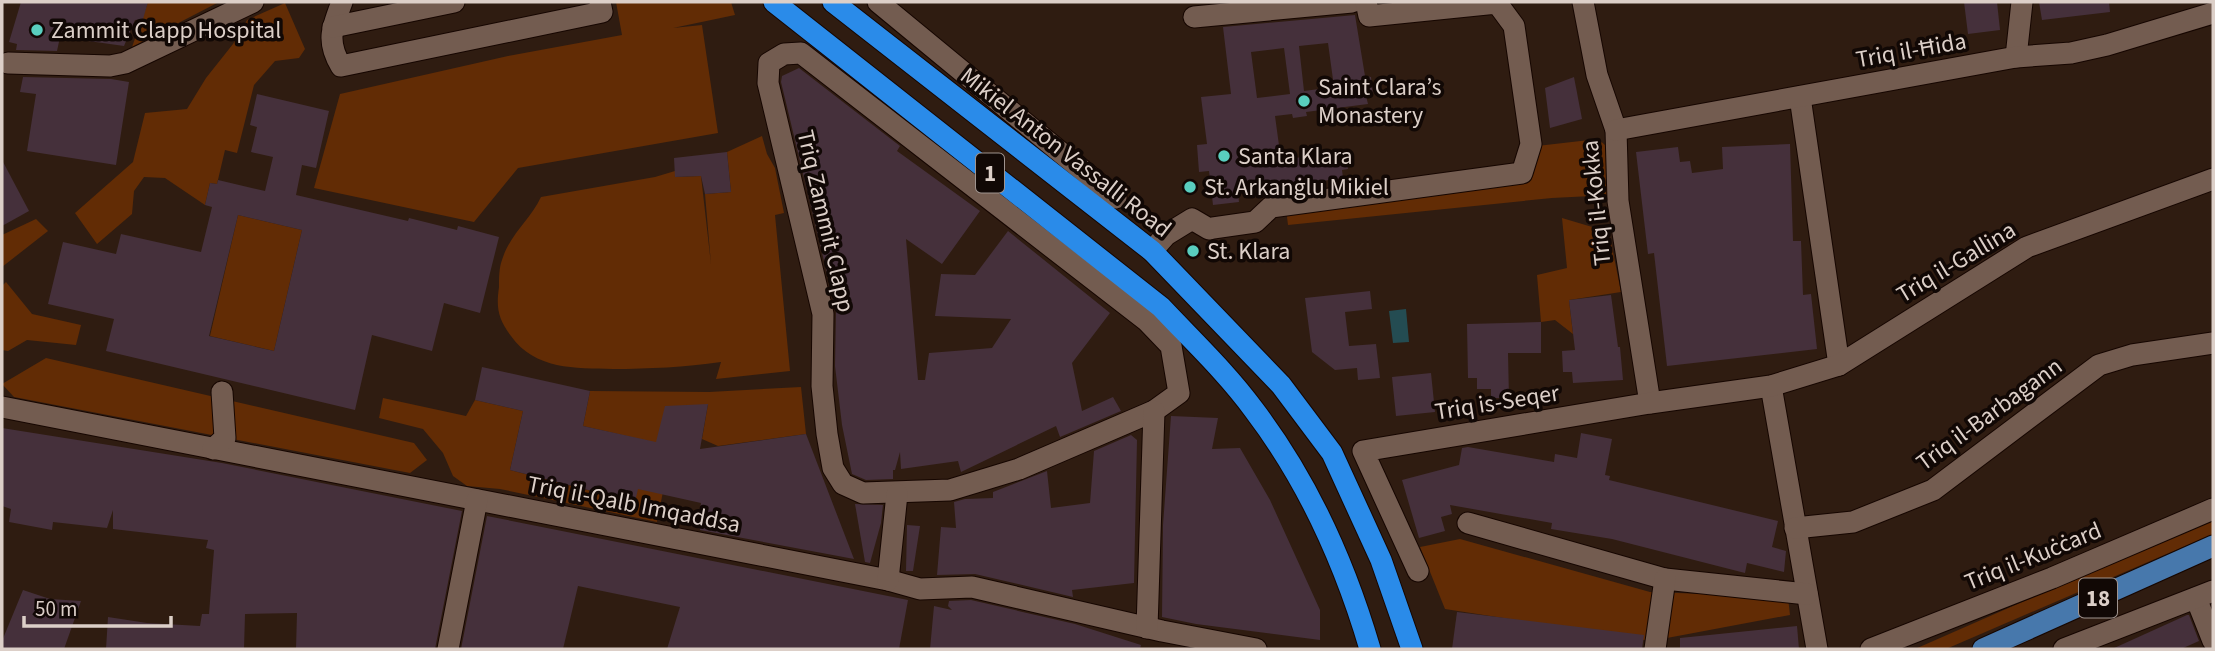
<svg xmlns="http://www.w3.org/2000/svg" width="2215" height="651" font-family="'Source Sans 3',sans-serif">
  <rect width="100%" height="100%" fill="#2f1c11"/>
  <g fill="#622c05">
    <polygon points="148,2 219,2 132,47"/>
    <polygon points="616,2 731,2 735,15 673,28 702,25 718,133 518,168 474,222 314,188 340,94 508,56 622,35"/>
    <polygon points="285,3 305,49 299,58 275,61 254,85 237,153 225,150 217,184 210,183 205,205 165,178 144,177 134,191 132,214 97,244 75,213 133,162 145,113 187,109 206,78 233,44 247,20"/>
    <path d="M762,136L767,154L775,168L784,213L775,215L790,371L716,379L721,362C685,367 649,369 613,369C575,368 535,370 511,336C498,319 496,308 499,287C499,278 499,268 502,260C510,234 530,220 541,197L655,177L675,171V177L701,176L711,264L705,194L731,192L727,152Z"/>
    <polygon points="1598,139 1605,145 1611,195 1552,198 1288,225 1286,209 1515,179 1537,146"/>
    <polygon points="238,215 302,230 274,351 210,336"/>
    <polygon points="1562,218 1609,232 1621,292 1569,300 1573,334 1555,320 1541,322 1537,275 1567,268"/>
    <polygon points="36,219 48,231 2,267 2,235"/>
    <polygon points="6,282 32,314 81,325 76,345 27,340 8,351 2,350 2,286"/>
    <polygon points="46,358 414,443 427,460 410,473 14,397 2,384"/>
    <polygon points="801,387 806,434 718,446 702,439 708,404 675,431 657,522 500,489 467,486 453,476 443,453 423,429 379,418 383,398 466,416 475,400 523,411 510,470 634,502 648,441 583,426 590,391 709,392"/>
    <polygon points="2213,518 2213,534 1946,649 1915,649"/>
    <polygon points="1460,539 1650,592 1788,597 1790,615 1651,641 1445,609 1420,547"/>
  </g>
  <polygon fill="#244c52" points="1406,309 1409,342 1393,343 1389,311"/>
  <g fill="#45303b" fill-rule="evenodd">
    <polygon points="21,2 148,2 143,19 135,20 124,46 60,37 57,51 16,50 17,44 9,42"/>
    <polygon points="1964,2 1997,2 2000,30 1968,34"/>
    <polygon points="2039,2 2109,2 2110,12 2042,20"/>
    <path d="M1355,15L1365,76L1371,77L1373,95L1366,96L1368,104L1306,112L1307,116L1293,118L1292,114L1275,116L1281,160L1345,151L1348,169L1342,170L1343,178L1238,193L1239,202L1213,205L1209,171L1199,172L1197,145L1207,144L1201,97L1231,94L1223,27ZM1328,43L1334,87L1304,91L1299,46ZM1284,48L1290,94L1257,98L1251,52Z"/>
    <polygon points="799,68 900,146 897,151 980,211 942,264 906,239 918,380 925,380 929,353 992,348 1011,319 935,316 941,274 975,275 1008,231 1110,313 1072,363 1082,411 1113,397 1121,411 1060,437 1056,426 961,472 958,461 901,469 900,452 895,470 893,470 893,479 866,480 852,474 842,425 835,366 836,311 781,82 782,76"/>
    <polygon points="23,77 111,79 129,82 116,165 27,151 36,94 20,92"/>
    <polygon points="1574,77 1582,119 1550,128 1545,88"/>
    <path d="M257,94L329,111L316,168L302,165L296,195L408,221L409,218L457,230L458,226L499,237L480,313L444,303L432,351L372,335L355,410L106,351L114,319L48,304L63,242L116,254L121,234L201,252L212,207L205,205L210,183L217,184L218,180L265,191L273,157L251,152L257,127L250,125ZM238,215L302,230L274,351L209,336Z"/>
    <polygon points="1790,144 1793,241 1801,241 1803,295 1811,294 1817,349 1667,366 1654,253 1648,254 1636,152 1678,147 1680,162 1690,161 1692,173 1723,169 1722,147"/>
    <polygon points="727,152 731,192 705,194 701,176 675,177 674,158"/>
    <polygon points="2,160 29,211 2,226"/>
    <polygon points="1370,291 1372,309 1345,312 1349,346 1376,344 1380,378 1358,380 1357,368 1335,370 1312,352 1305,298"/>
    <polygon points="1611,295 1618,347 1620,347 1623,380 1573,383 1572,372 1563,372 1562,351 1575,350 1569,300"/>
    <polygon points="1541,322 1541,353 1508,353 1509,398 1491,398 1491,389 1477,389 1477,378 1468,378 1467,324"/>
    <polygon points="482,367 590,391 583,426 656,442 665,406 708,404 700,449 806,434 854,559 700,530 698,519 701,503 638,489 635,502 510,470 523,411 475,400"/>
    <polygon points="1431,373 1435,412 1396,416 1392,377"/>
    <polygon points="1171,416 1218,418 1212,449 1240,448 1270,500 1320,610 1320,640 1196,624 1162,617 1163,525"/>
    <polygon points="2,428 222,463 462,511 435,649 296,649 297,613 245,614 244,649 106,649 108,617 147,623 200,626 202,614 209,614 214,550 206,548 208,540 113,529 113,510 107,528 53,522 52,530 9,522 11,509 2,506"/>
    <polygon points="1581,433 1612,439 1605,475 1610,476 1609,480 1778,521 1772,547 1786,551 1784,572 1747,563 1745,573 1612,539 1551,529 1552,523 1450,505 1452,514 1441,517 1445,531 1419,538 1402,480 1459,465 1462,448 1468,447 1554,462 1555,454 1577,458"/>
    <polygon points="1131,435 1137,440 1134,583 1072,590 1073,597 975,574 937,575 941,527 956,528 954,502 965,499 993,498 993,492 1047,471 1051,508 1090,503 1094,451"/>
    <polygon points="855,504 883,505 881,523 870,563 865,562"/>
    <polygon points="487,516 908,600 899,649 667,649 680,607 578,586 563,649 461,649"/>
    <polygon points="907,525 920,526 913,571 906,571"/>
    <polygon points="23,590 50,599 81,601 64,649 2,649 2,641"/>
    <polygon points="971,600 1075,624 1141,645 1140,649 930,649 934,606 952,610 948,606 949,601"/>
    <polygon points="1457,612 1644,635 1642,649 1452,649"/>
    <polygon points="2187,615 2189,615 2199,641 2181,649 2112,649"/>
    <polygon points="1797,626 1799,649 1680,649 1680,638"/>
  </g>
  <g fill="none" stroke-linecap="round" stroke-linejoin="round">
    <g stroke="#160601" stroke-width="23">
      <g id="minor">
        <path d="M342,2C332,28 326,41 341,66L602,12L600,2"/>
        <polyline points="878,2 1116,198"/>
        <polyline points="1583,2 1597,75 1616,130 1618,201 1650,403"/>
        <polyline points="1194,17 1352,2"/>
        <polyline points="333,27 454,2"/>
        <polygon points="801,53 1147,321 1171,346 1179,393 1154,411 1019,469 950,490 863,493 843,484 833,468 827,434 822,386 823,314 768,83 769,63 784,54"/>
        <polyline points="2016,57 2022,2"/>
        <polyline points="8,63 110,66 125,63 253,2"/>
        <polyline points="1800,97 1839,365"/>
        <polyline points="1616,130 2016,57 2071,53 2107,45 2213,13"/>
        <polyline points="1152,251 1166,235 1192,219 1209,229 1213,228 1255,222 1271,207 1522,173 1531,144 1514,26 1497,3 1369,16 1366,2"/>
        <polyline points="1771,386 1817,649"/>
        <polyline points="2,407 888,580 920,589 972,587 1162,631 1256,649"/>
        <polyline points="213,449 225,438 222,392"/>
        <polyline points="1468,523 1665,579 1807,594"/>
        <polyline points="1795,528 1853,522 1933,490 2099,365 2132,355 2213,343"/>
        <polyline points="1418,571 1363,451 1650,403 1771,386 1839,365 2027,247 2213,179"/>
        <polyline points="888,580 897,494"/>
        <polyline points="2196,598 2213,641"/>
        <polyline points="1147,628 1154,411"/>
        <polyline points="448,649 477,500"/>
        <polyline points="1655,649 1665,579"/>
        <polyline points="1871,649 2052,578 2213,509"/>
        <polyline points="2064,649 2213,591"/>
      </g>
    </g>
    <g stroke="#160601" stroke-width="23">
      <polyline id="major" points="1983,649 2213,546"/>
    </g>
    <g stroke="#160601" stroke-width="23">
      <g id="highway">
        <path d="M774,2L1161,307C1192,340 1227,373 1254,410C1308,481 1345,564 1370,649"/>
        <polyline points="833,2 1152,251 1281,385 1332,453 1381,560 1412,649"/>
      </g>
    </g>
    <use href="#minor" stroke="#735c50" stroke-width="21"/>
    <use href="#major" stroke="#4778ac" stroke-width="21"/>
    <use href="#highway" stroke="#2a8be9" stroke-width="21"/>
  </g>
  <g fill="#59cebf" stroke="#110805" stroke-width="2.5">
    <circle cx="37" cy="30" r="7"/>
    <circle cx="1304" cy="101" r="7"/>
    <circle cx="1224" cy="156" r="7"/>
    <circle cx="1190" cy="187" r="7"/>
    <circle cx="1193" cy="251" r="7"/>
  </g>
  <g text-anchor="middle" stroke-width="7" stroke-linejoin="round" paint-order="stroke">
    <g fill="#110805" stroke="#9f938e" stroke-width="2">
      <rect x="976" y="153.5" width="28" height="39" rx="5"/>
      <rect x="2079" y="578.5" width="38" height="39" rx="5"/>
    </g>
    <g font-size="23" font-weight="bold" fill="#dccfc8">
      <text x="990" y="181">1</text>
      <text x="2098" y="606">18</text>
    </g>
    <g font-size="24" fill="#dccfc8" stroke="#110805" text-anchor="start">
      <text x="51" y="38">Zammit Clapp Hospital</text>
      <text x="1318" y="95">Saint Clara’s<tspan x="1318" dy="28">Monastery</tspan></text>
      <text x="1238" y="164">Santa Klara</text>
      <text x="1204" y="195">St. Arkanġlu Mikiel</text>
      <text x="1207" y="259">St. Klara</text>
    </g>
    <g font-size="24" fill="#dccfc8" stroke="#110805">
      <text transform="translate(1911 50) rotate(-10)" y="8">Triq il-Ħida</text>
      <text transform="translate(1066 152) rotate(38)" y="8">Mikiel Anton Vassalli Road</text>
      <text transform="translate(1596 203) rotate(-96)" y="8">Triq il-Kokka</text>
      <text transform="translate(826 221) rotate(77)" y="8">Triq Zammit Clapp</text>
      <text transform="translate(1956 262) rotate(-31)" y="8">Triq il-Gallina</text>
      <text transform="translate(1497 402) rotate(-9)" y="8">Triq is-Seqer</text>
      <text transform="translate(1989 414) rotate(-36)" y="8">Triq il-Barbagann</text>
      <text transform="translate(634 504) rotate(11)" y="8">Triq il-Qalb Imqaddsa</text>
      <text transform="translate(2033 556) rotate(-22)" y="8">Triq il-Kuċċard</text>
    </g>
  </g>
  <rect width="2215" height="651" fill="none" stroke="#dccfc8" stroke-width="7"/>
  <path d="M24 616v10h147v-10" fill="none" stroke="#dccfc8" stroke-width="3.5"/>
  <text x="35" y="616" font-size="21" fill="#dccfc8" stroke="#110805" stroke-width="5" paint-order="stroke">50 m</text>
</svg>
